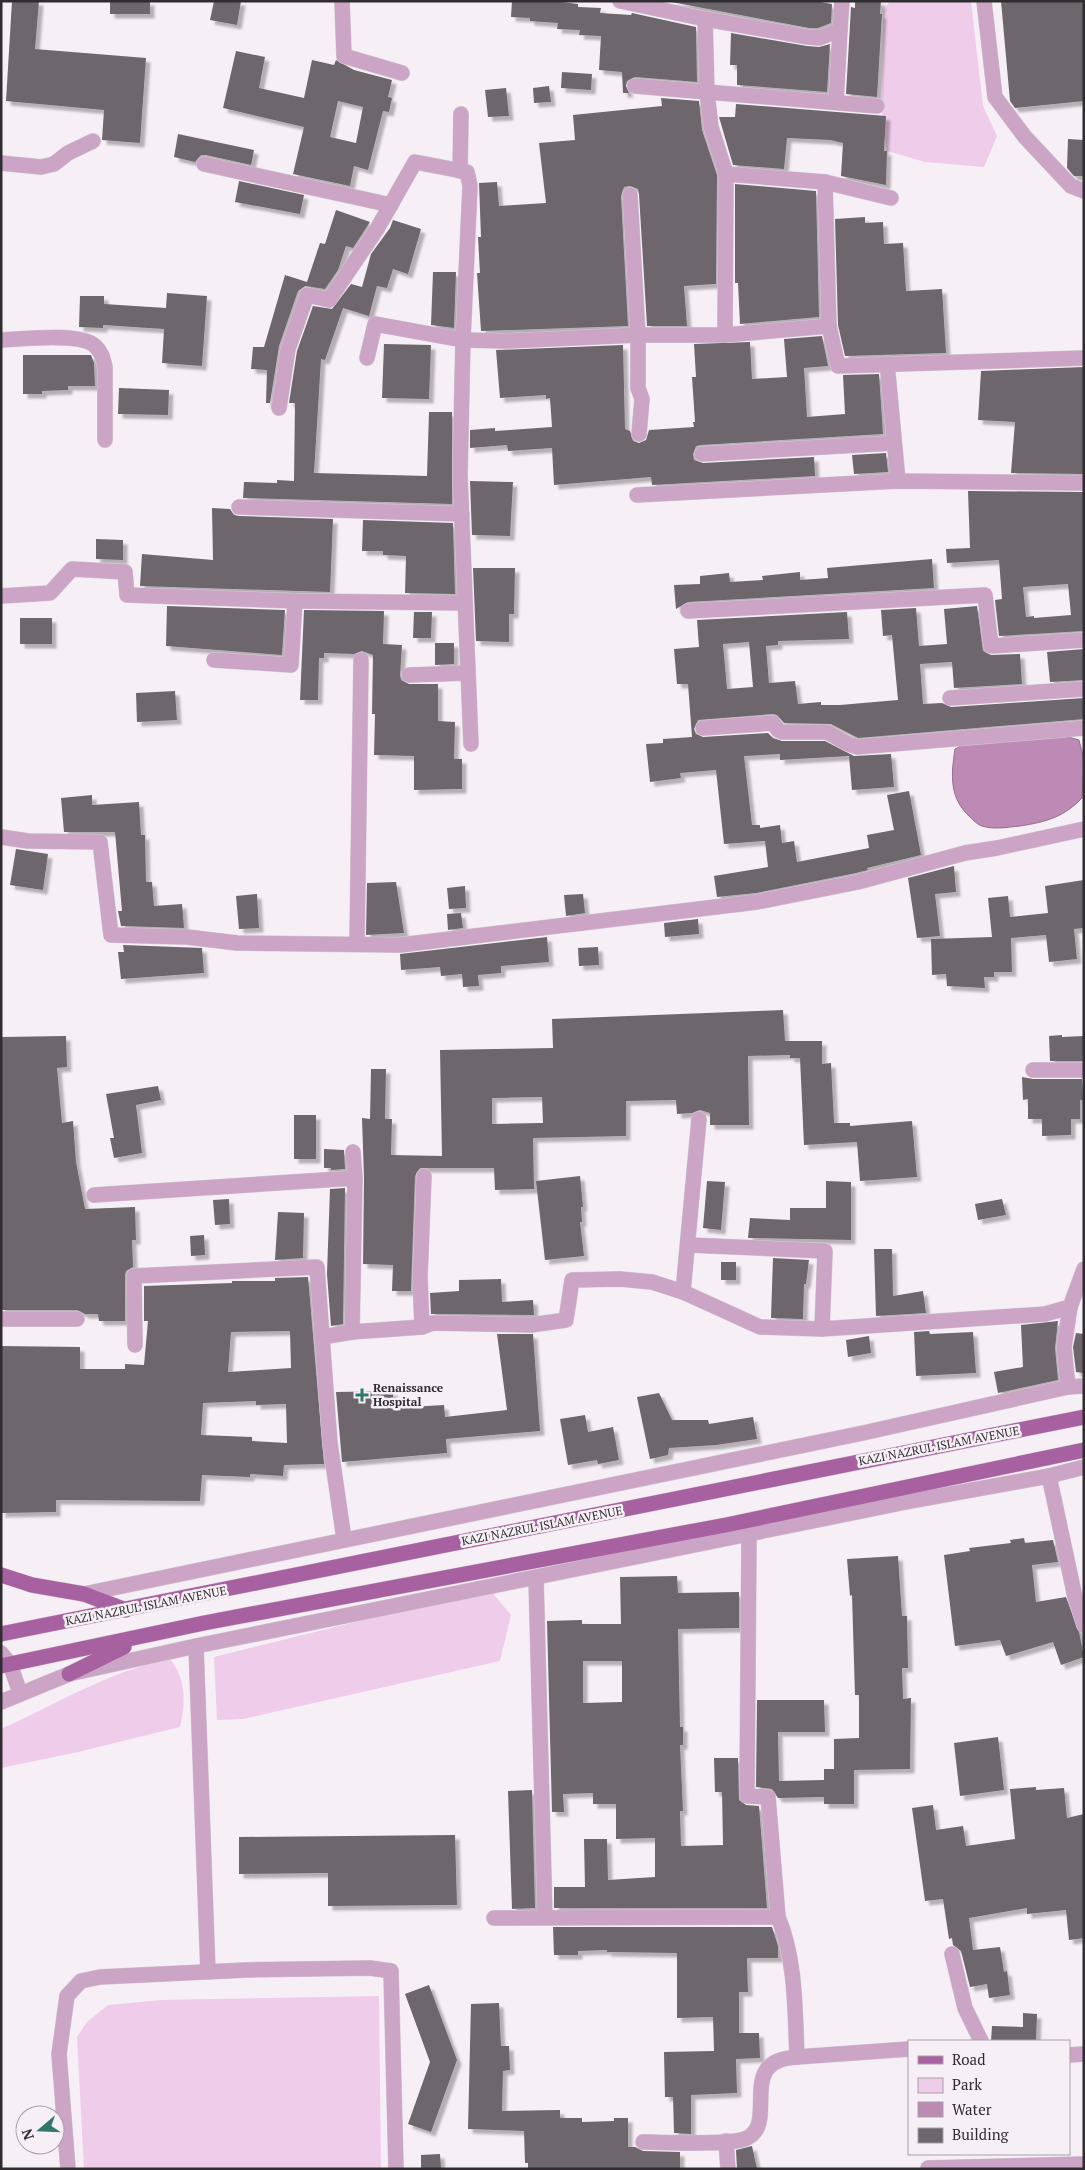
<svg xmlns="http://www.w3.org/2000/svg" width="1085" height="2170" font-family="'PT Serif',serif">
  <defs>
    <filter id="shadow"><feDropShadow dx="4.5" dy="4.5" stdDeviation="1" flood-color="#0004"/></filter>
  </defs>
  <rect width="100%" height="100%" fill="#f7eff6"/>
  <g fill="#efccea">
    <polygon points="890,1 971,1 983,106 997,136 984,167 925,162 887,151 882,116 883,11"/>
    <polygon points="489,1589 511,1615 500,1661 243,1719 217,1720 214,1657"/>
    <path d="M170,1659C186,1678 186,1704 180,1727L78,1752L1,1768V1729C57,1704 109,1671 170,1659Z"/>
    <polygon points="379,1996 381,2169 84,2169 77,2037 87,2022 108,2005 162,2000"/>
  </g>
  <path fill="#bd8ab6" stroke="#926e8e" d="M1057,734L1079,740L1084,760L1082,798C1064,817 1046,822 1020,826C1008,827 994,830 982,826C978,825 973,820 970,817C949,798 951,775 955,749L975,738Z"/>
  <g fill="#6d666c" fill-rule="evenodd" filter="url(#shadow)">
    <polygon points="12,1 39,1 35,49 146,58 140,143 102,140 104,110 6,101"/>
    <rect x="110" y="1" width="40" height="13"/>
    <polygon points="214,1 241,1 237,25 210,20"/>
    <polygon points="512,1 554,1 578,4 578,7 601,8 600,13 631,15 632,13 696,27 697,82 635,77 627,81 626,86 629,93 623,93 622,72 599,70 601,36 579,35 580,30 557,29 558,23 530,21 530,18 511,17"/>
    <polygon points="666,1 815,1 832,4 831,23 818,28 809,28"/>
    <polygon points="855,1 881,1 880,14 882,14 877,97 846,94 851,7 855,8"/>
    <polygon points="1001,1 1084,1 1084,101 1015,108 1010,101"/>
    <polygon points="731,33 807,46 819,47 830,44 827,92 737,85 737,65 730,65"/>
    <path d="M236,51L265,57L259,88L304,98L312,60L334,65L336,60L354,70L392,80L388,97L392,98L389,112L383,111L368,170L354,166L350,186L293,174L304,127L223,108ZM338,101L363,107L356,143L330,137Z"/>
    <polygon points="562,72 592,74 591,90 561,88"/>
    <polygon points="549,86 551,102 534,103 533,88"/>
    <polygon points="506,88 509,116 488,117 485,90"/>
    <polygon points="661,98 699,101 702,130 717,175 716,284 684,286 687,326 647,326 639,194 638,189 630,186 624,187 621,196 628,326 481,331 477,273 480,273 478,237 481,237 479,183 497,182 499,206 546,203 539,143 575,140 573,115 662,106"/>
    <polygon points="736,104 886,116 884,151 887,151 886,185 841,176 843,143 830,140 787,138 784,169 733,165 719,117 735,117"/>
    <polygon points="178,134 254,150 251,165 206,155 201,155 195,162 174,157"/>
    <polygon points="1068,139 1084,140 1084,176 1074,176 1067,168"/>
    <polygon points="239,181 304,195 300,214 235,202"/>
    <polygon points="735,184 816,191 819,317 740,324 738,283 735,283"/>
    <polygon points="336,210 370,222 353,248 346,246 338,270 325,289 305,286 298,291 279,346 270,403 266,403 267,370 251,369 253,347 264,347 285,275 307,282 320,243 325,244"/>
    <polygon points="865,217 865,223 883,222 884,244 903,243 906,291 942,289 946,353 845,356 838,325 835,219"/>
    <polygon points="393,220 421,229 408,274 393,269 387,288 377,286 369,316 343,308 325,360 321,359 314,473 427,476 429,412 452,412 452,504 243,498 244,482 277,483 277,480 294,481 295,403 289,403 297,351 313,306 332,309 351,284 362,287 371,254 390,228"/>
    <polygon points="433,272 456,272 454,328 431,325"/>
    <polygon points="167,293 207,296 202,366 162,363 164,329 103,325 103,328 79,327 80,296 104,296 104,304 166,308"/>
    <polygon points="822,336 828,366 804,368 807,417 845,414 843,375 879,374 883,434 701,445 696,446 693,454 694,460 703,463 814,457 815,476 652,485 651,477 554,485 552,448 508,451 507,445 470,448 470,430 495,428 495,431 552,427 550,398 546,399 546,395 500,398 496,350 623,345 625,429 630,431 633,441 639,443 646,440 649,430 694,427 693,422 695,422 692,377 696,377 694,344 750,342 752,379 787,377 784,339"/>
    <polygon points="384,344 431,345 429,399 382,398"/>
    <polygon points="23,355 91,355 94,363 95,386 68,386 68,390 42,391 42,394 23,394"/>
    <polygon points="1084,367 1084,474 1011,473 1015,422 978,420 981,371"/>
    <polygon points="119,388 169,390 168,415 118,414"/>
    <polygon points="886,453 888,472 854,474 852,455"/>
    <polygon points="470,481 513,482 510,536 472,535"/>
    <path d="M968,491L1084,492V631L999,636L995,600L1002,599L999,560L947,563L946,549L970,548ZM1068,584L1071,615L1034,618V616L1026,617L1023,587Z"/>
    <polygon points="212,508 230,509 234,515 239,516 333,519 330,592 140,586 142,554 213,560"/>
    <polygon points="363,520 453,523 455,594 405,593 406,556 383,555 383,551 362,551"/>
    <polygon points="96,539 123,540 123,560 96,559"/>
    <polygon points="932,559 934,588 688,602 676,609 674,585 700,584 700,576 729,573 730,582 763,580 762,576 800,572 800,580 828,578 827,568"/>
    <polygon points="473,568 515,568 514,614 509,614 509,642 476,641"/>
    <polygon points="167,606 285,610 282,655 166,646"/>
    <path d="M977,606L983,651L991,655L1020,654L1022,684L954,688L952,662L920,664L923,704L942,703L951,707L1084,698V719L858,738L831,724L784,723L777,715L773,714L698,720L694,729L696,734L703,737L768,733L773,738L782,741H825L854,756L891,754L894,787L852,790L849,756L780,760V754L744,756L752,825H760V828L780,825L782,843L794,841L797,862L869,848L867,835L894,830L887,795L909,791L921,855L867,868L868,870L856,873L756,893L717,897L714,876L768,867L765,841L724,844L716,770L680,773L681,778L650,782L646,744L663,743V739L692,737L688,684H677L674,649L699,647L697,620L847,612L849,639L778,641V645L766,646L769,683L795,681L798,704L821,702V705H840L898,700L892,635L883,636L881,610L916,608L919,646L947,644L944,609ZM749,642L753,687L727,689L723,644Z"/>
    <polygon points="304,610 384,611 383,644 402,645 400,675 401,680 409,684 438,684 438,721 455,722 454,759 462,759 462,789 414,790 414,756 374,755 375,714 372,714 373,655 362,651 354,654 324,653 324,658 319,658 318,700 300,700"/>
    <polygon points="414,612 432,612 431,638 413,638"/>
    <rect x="20" y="618" width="32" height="26"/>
    <polygon points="435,643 454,643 454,664 435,665"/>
    <polygon points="1084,649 1084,680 1050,682 1047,652"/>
    <polygon points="175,691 177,720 137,722 136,693"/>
    <polygon points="92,795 92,805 139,802 141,835 145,835 146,882 152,882 154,906 182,904 184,928 121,926 118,911 122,911 115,832 64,832 61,798"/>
    <polygon points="16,849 48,854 43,890 10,885"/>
    <polygon points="954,866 956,892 935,894 940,936 917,938 908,878"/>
    <polygon points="1084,880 1084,928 1074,929 1077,959 1049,962 1046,935 1011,938 1012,972 994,972 994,977 984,977 985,988 947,986 946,974 932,975 931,939 992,937 988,898 1008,896 1010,917 1048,913 1045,886"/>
    <polygon points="396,882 404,933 366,935 367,883"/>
    <polygon points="465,886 466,908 449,909 447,888"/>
    <polygon points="257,894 259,928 239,929 236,896"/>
    <polygon points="583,894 585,913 566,916 564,895"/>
    <polygon points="461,913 463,928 448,930 447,914"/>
    <polygon points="698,919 699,934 665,937 664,923"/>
    <polygon points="547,937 549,962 501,966 501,973 478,975 479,986 463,987 462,974 441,976 440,967 401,970 400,954"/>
    <polygon points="123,945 202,948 204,973 121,979 118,952 124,952"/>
    <polygon points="598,947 599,965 579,966 578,948"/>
    <path d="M783,1010L785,1041H822V1064L831,1063L834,1123H850V1126L912,1121L917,1177L860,1181L857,1142L804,1145L800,1058H790V1055L748,1056L749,1125H710V1113L700,1110L692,1113L677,1114L676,1100L626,1101V1136L533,1138L534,1189L495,1190L494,1168H420L415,1176L411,1291H392L393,1265L363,1264L364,1178L362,1118L370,1119L371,1069H386L385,1119H392L391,1155L442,1156L440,1050L553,1048L552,1019ZM542,1097L543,1123L492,1124V1098Z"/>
    <polygon points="1062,1035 1062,1037 1084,1036 1084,1061 1050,1061 1049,1036"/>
    <polygon points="66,1036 67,1067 57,1068 62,1123 73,1121 76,1162 85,1209 135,1207 136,1240 132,1240 133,1267 126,1271 125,1276 125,1321 99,1321 98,1314 85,1314 77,1310 1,1310 1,1037"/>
    <polygon points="1022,1077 1033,1079 1082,1079 1083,1100 1080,1100 1080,1119 1071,1119 1071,1135 1042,1136 1042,1119 1028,1119 1028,1099 1023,1100"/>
    <polygon points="158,1086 161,1100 136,1105 142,1153 114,1158 110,1138 114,1138 106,1094"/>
    <rect x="294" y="1115" width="22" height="44"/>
    <polygon points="324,1149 344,1150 345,1169 331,1170 331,1168 324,1168"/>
    <polygon points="580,1176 583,1207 581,1207 582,1222 580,1222 584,1256 545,1260 536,1181"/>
    <polygon points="707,1181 725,1182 721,1230 703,1228"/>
    <polygon points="826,1181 851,1182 851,1240 748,1238 750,1218 790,1220 790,1208 826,1208"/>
    <polygon points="345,1188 343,1324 331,1326 327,1274 330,1189"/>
    <polygon points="229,1199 230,1224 215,1225 213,1200"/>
    <polygon points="1002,1199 1006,1215 978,1220 975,1204"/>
    <polygon points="278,1212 304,1213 303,1258 275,1260"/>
    <polygon points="204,1235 205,1255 191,1256 190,1236"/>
    <polygon points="874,1249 892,1249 893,1296 923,1291 926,1313 876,1316"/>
    <polygon points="773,1258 809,1260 806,1284 804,1284 803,1319 771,1318"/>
    <rect x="721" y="1262" width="15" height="18"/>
    <path d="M308,1277L324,1464L284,1465L283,1476L250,1474V1477L202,1475L200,1501L56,1500V1512L1,1513V1346L80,1347V1369H125V1364L144,1365L148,1321H144V1286L232,1283V1281H275V1278ZM290,1331L291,1368L228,1372L231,1332ZM256,1401V1405L286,1404L287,1443L252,1441V1437L201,1435L203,1403Z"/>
    <polygon points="501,1279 502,1302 533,1300 534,1315 431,1314 430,1293 459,1291 459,1280"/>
    <polygon points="1058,1321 1055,1348 1058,1380 998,1393 994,1372 1023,1367 1021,1325"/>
    <polygon points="929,1331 930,1334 973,1332 976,1373 916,1376 914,1332"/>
    <polygon points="1076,1333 1084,1334 1084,1373 1076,1372 1073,1347"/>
    <polygon points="497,1334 533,1334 540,1431 446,1439 447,1453 342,1462 336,1392 393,1391 393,1408 444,1405 445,1417 507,1410"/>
    <polygon points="869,1336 871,1353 848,1357 846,1340"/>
    <polygon points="659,1393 672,1420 708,1420 709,1424 753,1417 757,1439 716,1445 669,1448 668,1455 650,1459 637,1397"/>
    <polygon points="585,1415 588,1432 613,1427 619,1460 598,1464 597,1460 568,1465 560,1419"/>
    <polygon points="1024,1538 1025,1543 1053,1540 1058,1562 1032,1565 1036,1602 1066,1597 1079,1632 1084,1657 1061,1665 1053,1642 1006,1656 1000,1640 955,1646 944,1555 970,1551 969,1548 1011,1543 1010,1540"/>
    <polygon points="898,1556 902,1616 907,1616 908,1668 902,1668 903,1699 911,1698 910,1769 854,1770 854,1804 824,1804 824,1797 778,1798 772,1789 756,1787 757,1700 824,1700 825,1732 778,1732 779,1781 824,1780 824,1769 834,1769 834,1739 859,1738 859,1695 855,1695 852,1595 850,1596 847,1559"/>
    <path d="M677,1576L678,1593L739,1592V1628L678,1629L680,1727H683V1745H680L683,1811H680L681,1846L723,1845L722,1792H715L714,1758H738L739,1800L746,1805L759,1806L767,1908H554V1887H585L584,1839H607L608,1880L655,1877V1838L616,1839V1804H593V1793L563,1794L564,1812H552L547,1621L582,1620V1624H621L620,1577ZM583,1661H622V1702L583,1703Z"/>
    <polygon points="998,1737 1004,1790 960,1796 954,1743"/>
    <polygon points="1036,1787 1036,1790 1064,1788 1067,1818 1084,1814 1084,1938 1069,1940 1066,1910 1027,1914 1027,1908 969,1918 973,1950 1000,1947 1004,1972 1007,1971 1010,1995 989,1998 987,1984 970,1987 961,1951 953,1945 952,1938 949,1939 943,1899 925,1901 912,1808 933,1805 936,1830 963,1826 966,1846 1015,1839 1010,1789"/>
    <polygon points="532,1790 535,1908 512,1909 508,1791"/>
    <polygon points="455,1835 457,1905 328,1906 328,1873 239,1874 239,1837"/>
    <polygon points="553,1927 772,1927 778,1946 778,1958 747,1958 748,1992 739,1992 739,2033 759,2033 760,2058 736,2059 737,2093 691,2095 691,2134 674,2133 673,2097 665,2097 664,2052 714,2051 713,2017 677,2018 677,1953 607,1952 607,1950 578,1951 578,1955 554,1955"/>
    <polygon points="429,1985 457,2060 431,2132 408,2124 430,2062 405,1994"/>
    <polygon points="499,2003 501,2046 509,2046 510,2070 503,2071 502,2111 560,2110 560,2118 582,2118 582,2122 614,2121 614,2118 628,2118 628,2147 635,2147 643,2151 680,2152 680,2169 528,2169 528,2163 525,2163 524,2131 468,2129 471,2004"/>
    <polygon points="1023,2013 1037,2014 1036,2041 991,2041 992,2026 1023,2027"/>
    <polygon points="752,2146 757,2169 737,2169 736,2150"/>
    <polygon points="440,2154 441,2169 421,2169 421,2155"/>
  </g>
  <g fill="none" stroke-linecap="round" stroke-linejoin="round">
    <g stroke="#d3ccd2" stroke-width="16">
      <g id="minor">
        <polyline points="342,1 344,56 402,73"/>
        <polyline points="620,1 705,19"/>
        <polyline points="984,1 995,97 1025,137 1071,186 1084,191"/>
        <polyline points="635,86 877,106"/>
        <polyline points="836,102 840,30"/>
        <polyline points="1,163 41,167 54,164 68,153 93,141"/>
        <polyline points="204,164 391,205"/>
        <polyline points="460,171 461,114"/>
        <polyline points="726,174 825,182 891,198"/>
        <polyline points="825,182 829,326"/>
        <polyline points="630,195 638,335 638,388 642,399 639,434"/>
        <polyline points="725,335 726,174 711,127 707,92 705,19 808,37 819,38 840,30 842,1"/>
        <path d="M1,340C22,339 81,332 95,346C102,352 103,359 105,367V440"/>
        <polyline points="367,358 375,324 463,340 506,341 638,335 725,335 829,326 838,366 1084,358"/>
        <polyline points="887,363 898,481"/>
        <polyline points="279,408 288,349 307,295 329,300 377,229 415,162 467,172 470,186 463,340 460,475 471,744"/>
        <polyline points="702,454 894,443"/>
        <polyline points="637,495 898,481 1084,483"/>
        <polyline points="239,507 462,514"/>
        <polyline points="1,596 50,593 72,569 125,572 127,595 295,601 465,603"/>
        <polyline points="688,611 985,595 991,646 1084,640"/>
        <polyline points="214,660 291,665 295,601"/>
        <polyline points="409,675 467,673"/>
        <polyline points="950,698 1084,689"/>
        <polyline points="703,728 773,723 778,730 782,732 827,732 848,744 857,747 1084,728"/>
        <polyline points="1,837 28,841 100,842 111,935 187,937 237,943 400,945 757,902 858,882 965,853 997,848 1084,829"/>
        <polyline points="357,943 361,660"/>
        <polyline points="1033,1070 1084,1070"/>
        <polyline points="353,1152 355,1178"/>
        <polyline points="94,1195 355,1178 352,1332"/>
        <polyline points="689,1245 825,1251 822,1329"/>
        <polyline points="683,1292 699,1119"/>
        <polyline points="1,1319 77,1319"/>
        <polyline points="422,1327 420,1277 424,1176"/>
        <polyline points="322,1337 330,1443 344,1539"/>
        <polyline points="135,1345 134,1276 317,1267 322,1337 352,1332 422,1327 433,1323 531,1325 566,1320 572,1280 620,1279 652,1282 683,1292 760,1327 822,1329 1045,1314 1070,1307 1084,1269"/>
        <polyline points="1068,1387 1064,1347 1070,1307"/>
        <polyline points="1049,1476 1075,1597 1084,1625"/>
        <path d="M749,1535L747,1796L768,1797L778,1917C796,1959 795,2012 797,2057L909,2049"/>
        <polyline points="536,1578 545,1917"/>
        <polyline points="84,1594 863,1433 1068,1387 1084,1386"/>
        <polyline points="196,1646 208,1972"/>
        <polyline points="1,1653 10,1664 20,1693"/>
        <polyline points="1,1702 69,1674 196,1646 906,1502 1049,1476 1084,1467"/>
        <polyline points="494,1918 778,1917"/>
        <polyline points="952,1954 965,2008 981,2041"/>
        <polyline points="1069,2055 1084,2054"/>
        <polyline points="726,2141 728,2169"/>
        <path d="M643,2142C665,2142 731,2146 747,2138C775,2125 745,2074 778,2061C784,2058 791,2058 797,2057"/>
        <polyline points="928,2168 1084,2164"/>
        <polyline points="68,2169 59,2054 67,1996 81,1981 100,1977 246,1970 370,1968 391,1971 396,2169"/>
      </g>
    </g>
    <g stroke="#d3ccd2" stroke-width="16">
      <g id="major">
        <polyline points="1,1575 32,1585 84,1594 126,1610"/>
        <polyline points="1,1634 1084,1417"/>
        <polyline points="1,1666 204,1623 726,1525 1084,1450"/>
        <polyline points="69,1674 124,1647"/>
      </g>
    </g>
    <use href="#minor" stroke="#cca4c6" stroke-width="15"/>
    <use href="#major" stroke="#a761a0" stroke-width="15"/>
  </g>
  <path fill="#32776b" stroke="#f7eff6" stroke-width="2" d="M359.5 1387.5h5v5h5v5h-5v5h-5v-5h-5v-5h5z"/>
  <g text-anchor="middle" stroke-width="5" stroke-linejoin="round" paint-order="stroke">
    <g font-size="12" font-weight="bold" fill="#2f2d2f" stroke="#f7eff6" text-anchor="start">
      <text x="373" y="1392">Renaissance<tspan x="373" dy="14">Hospital</tspan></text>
    </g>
    <g font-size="12" fill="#2f2d2f" stroke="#f7eff6">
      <text transform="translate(939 1446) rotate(-11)" y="4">KAZI NAZRUL ISLAM AVENUE</text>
      <text transform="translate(542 1526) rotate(-11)" y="4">KAZI NAZRUL ISLAM AVENUE</text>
      <text transform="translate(146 1606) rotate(-11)" y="4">KAZI NAZRUL ISLAM AVENUE</text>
    </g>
  </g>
  <rect width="1085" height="2170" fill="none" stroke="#2f2d2f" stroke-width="5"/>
  <rect x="908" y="2040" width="162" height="115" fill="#f7eff6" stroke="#a7a1a6"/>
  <rect x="918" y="2056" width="25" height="8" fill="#a761a0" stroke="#a7a1a6"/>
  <text x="952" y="2065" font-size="15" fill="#2f2d2f">Road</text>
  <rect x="918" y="2078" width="25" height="15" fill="#efccea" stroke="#a7a1a6"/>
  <text x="952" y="2090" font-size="15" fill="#2f2d2f">Park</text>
  <rect x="918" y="2102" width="25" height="15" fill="#bd8ab6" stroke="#a7a1a6"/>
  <text x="952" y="2115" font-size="15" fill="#2f2d2f">Water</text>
  <rect x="918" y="2128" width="25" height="15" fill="#6d666c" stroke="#a7a1a6"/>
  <text x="952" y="2140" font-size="15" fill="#2f2d2f">Building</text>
  <g transform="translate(40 2130) rotate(251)"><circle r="24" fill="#f7eff6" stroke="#a7a1a6"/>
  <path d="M0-4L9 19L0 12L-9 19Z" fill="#32776b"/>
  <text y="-8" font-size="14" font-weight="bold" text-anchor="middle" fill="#2f2d2f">N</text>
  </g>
</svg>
